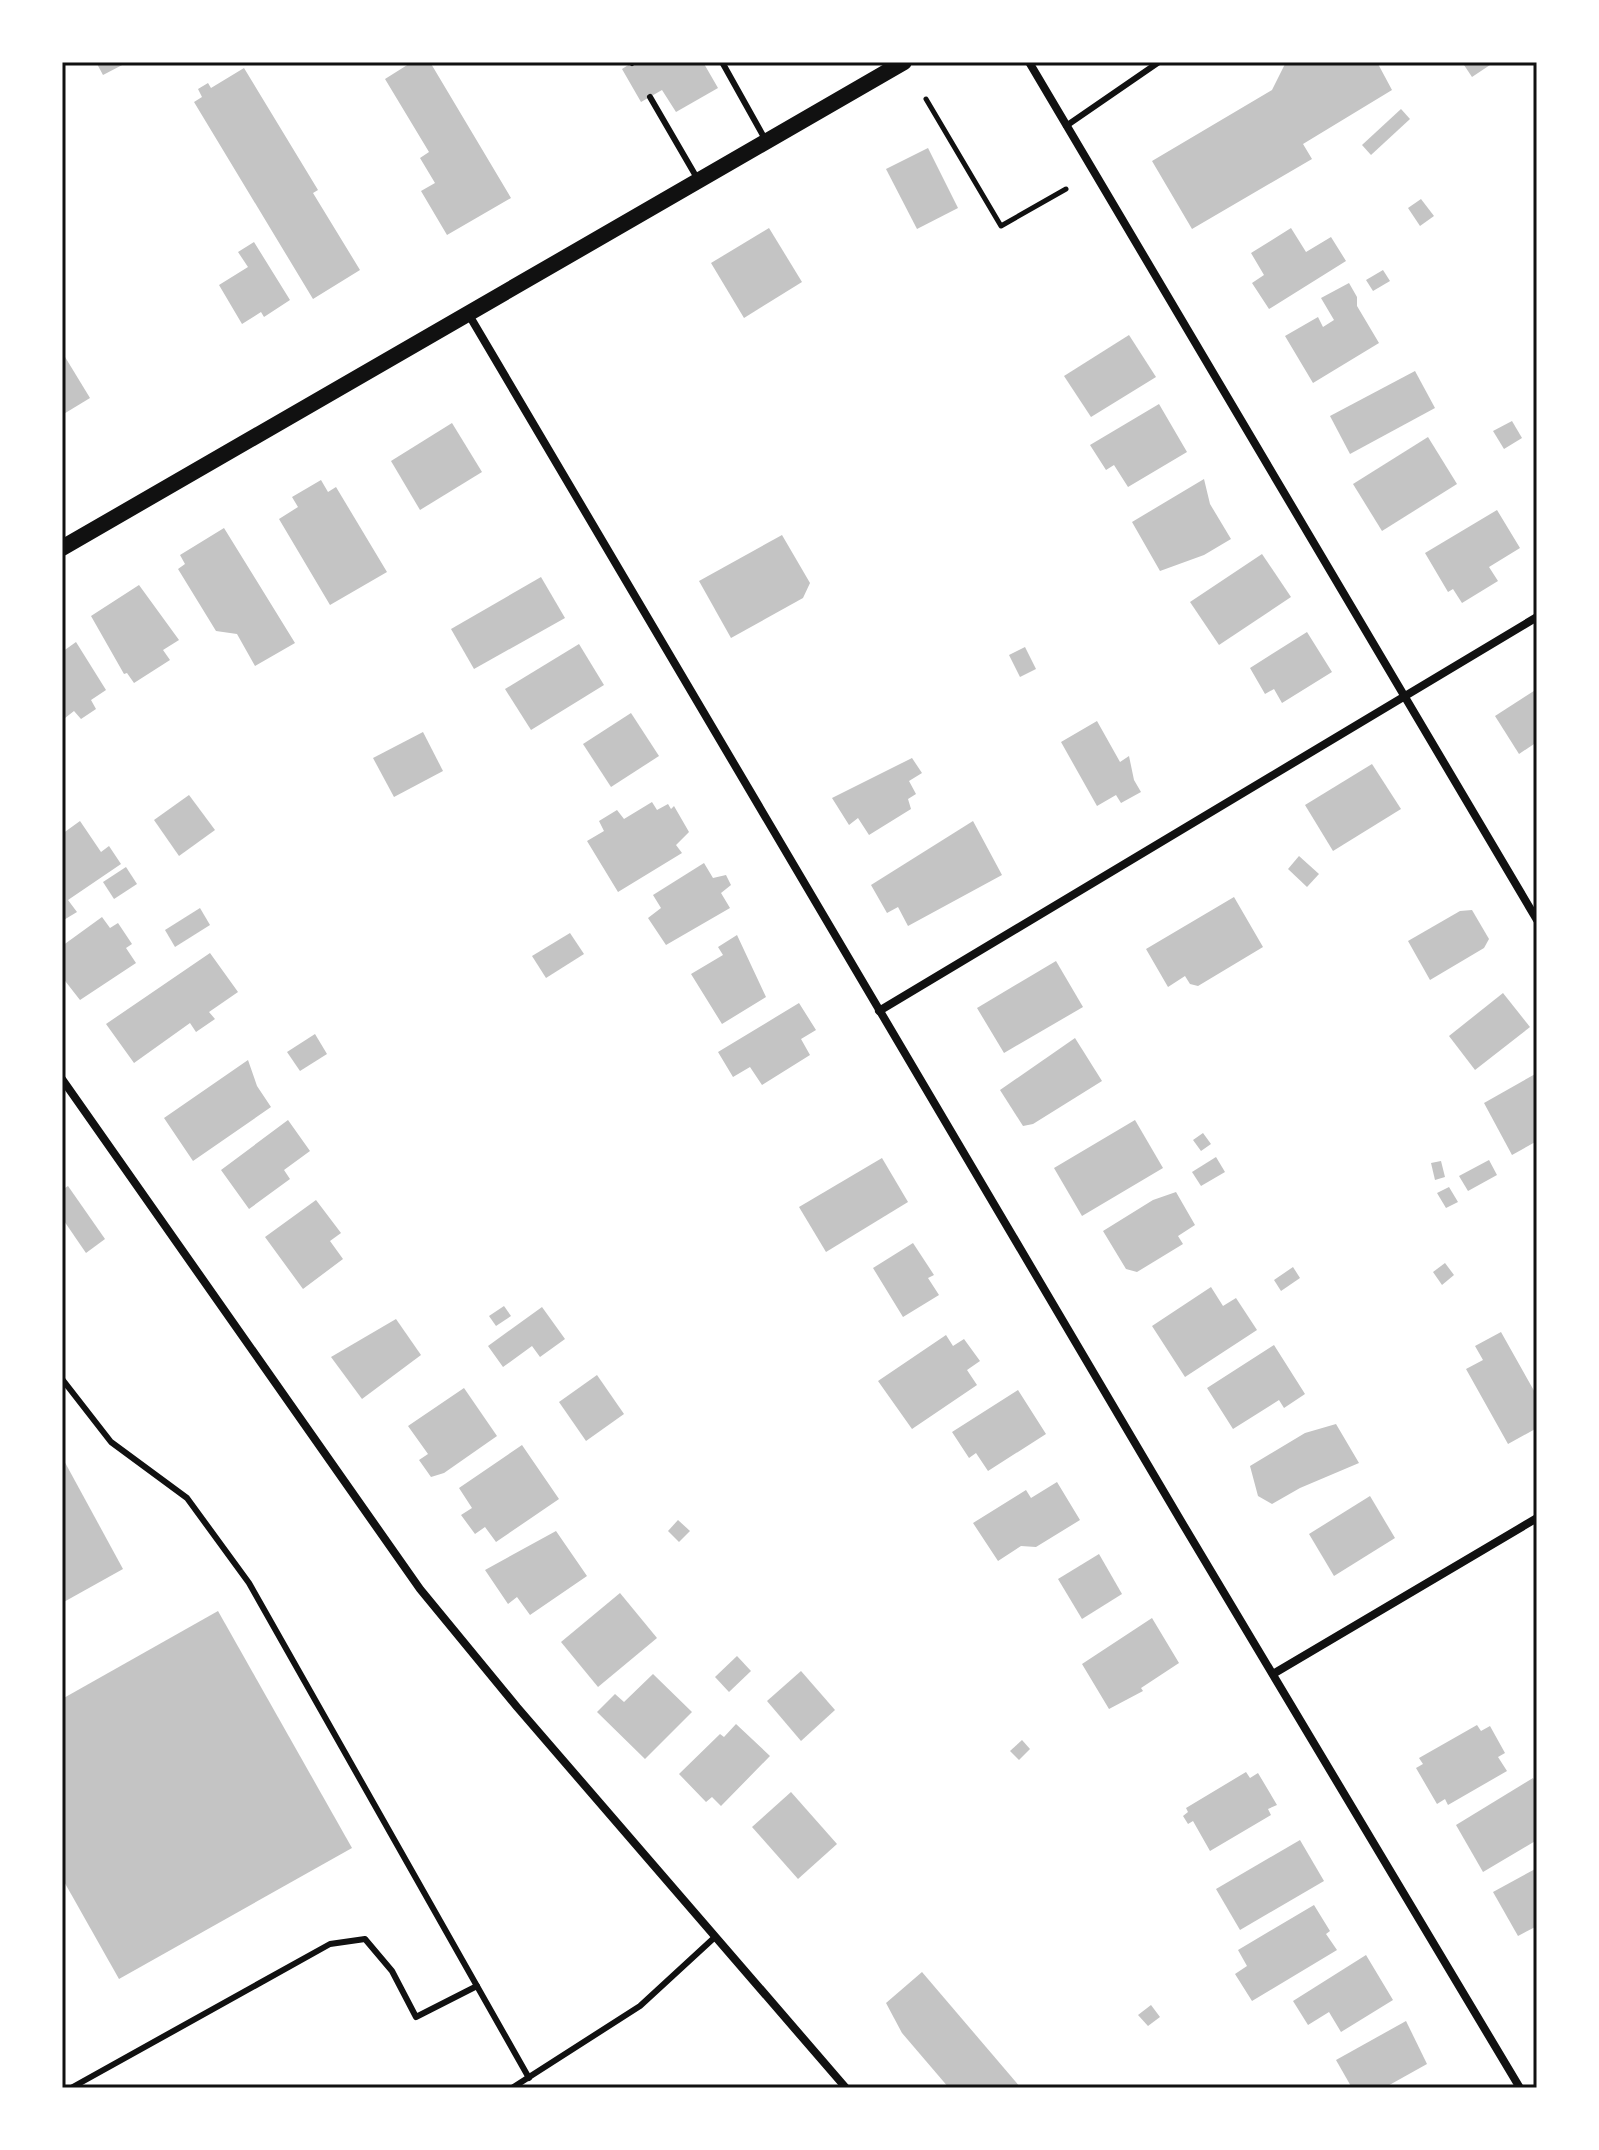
<svg xmlns="http://www.w3.org/2000/svg" width="1599" height="2150" font-family="Manrope,sans-serif">
  <rect width="100%" height="100%" fill="#fff"/>
  <g fill="#c4c4c4">
    <polygon points="96,62 128,62 103,75"/>
    <polygon points="412,62 430,62 511,198 447,235 421,191 435,183 420,158 429,152 385,79"/>
    <polygon points="633,62 703,62 718,88 676,112 662,90 641,102 622,69"/>
    <polygon points="1286,62 1377,62 1392,90 1303,144 1312,159 1192,229 1152,161 1272,90"/>
    <polygon points="1462,62 1488,62 1490,65 1472,77"/>
    <polygon points="244,68 318,190 313,193 360,270 313,299 194,102 202,97 198,89 208,83 211,88"/>
    <polygon points="1401,109 1410,119 1371,155 1362,145"/>
    <polygon points="928,148 958,208 917,229 886,169"/>
    <polygon points="1421,199 1434,216 1420,226 1408,208"/>
    <polygon points="769,228 802,282 744,318 711,263"/>
    <polygon points="1291,228 1306,252 1331,237 1346,261 1269,309 1252,283 1264,275 1251,253"/>
    <polygon points="254,242 290,300 264,317 261,312 242,324 219,285 248,267 238,252"/>
    <polygon points="1383,270 1390,281 1373,291 1366,280"/>
    <polygon points="1349,283 1357,297 1357,306 1379,343 1313,383 1285,336 1318,317 1323,327 1334,320 1321,298"/>
    <polygon points="1129,335 1156,377 1091,417 1064,376"/>
    <polygon points="62,352 90,398 62,415"/>
    <polygon points="1415,371 1435,408 1350,454 1330,416"/>
    <polygon points="1159,404 1187,452 1128,487 1114,465 1106,470 1090,445"/>
    <polygon points="1512,421 1522,438 1504,449 1493,431"/>
    <polygon points="452,423 482,472 420,510 391,461"/>
    <polygon points="1428,437 1457,484 1382,531 1353,484"/>
    <polygon points="1204,479 1210,504 1231,539 1204,555 1160,571 1132,522"/>
    <polygon points="321,480 328,492 336,487 387,572 330,605 279,519 298,507 292,497"/>
    <polygon points="1497,510 1520,548 1489,567 1498,581 1462,603 1453,589 1448,592 1425,553"/>
    <polygon points="224,528 295,643 255,666 237,634 216,631 178,569 185,564 180,555"/>
    <polygon points="782,535 810,583 803,598 731,638 699,581"/>
    <polygon points="1262,554 1291,597 1219,645 1190,602"/>
    <polygon points="541,577 565,618 474,669 451,629"/>
    <polygon points="139,585 179,640 163,650 170,660 134,683 127,673 124,674 91,616"/>
    <polygon points="1307,632 1332,672 1282,703 1274,689 1265,694 1250,668"/>
    <polygon points="76,642 106,690 91,700 96,709 81,719 74,711 65,718 62,713 62,652"/>
    <polygon points="579,644 604,685 531,730 505,689"/>
    <polygon points="1025,647 1036,669 1020,677 1009,655"/>
    <polygon points="1537,689 1537,742 1519,754 1495,716"/>
    <polygon points="631,713 659,756 611,787 583,744"/>
    <polygon points="1097,721 1120,762 1129,756 1134,780 1141,792 1121,803 1116,795 1097,806 1061,742"/>
    <polygon points="423,732 443,771 394,797 373,758"/>
    <polygon points="912,758 922,773 909,781 916,794 908,799 911,809 869,835 858,818 849,825 832,798"/>
    <polygon points="1372,764 1401,809 1333,851 1305,805"/>
    <polygon points="189,795 215,830 179,856 154,820"/>
    <polygon points="652,802 657,810 668,804 671,809 674,806 689,832 676,845 682,853 618,892 587,841 604,831 599,821 617,810 624,819"/>
    <polygon points="80,821 101,852 109,846 121,864 68,900 77,912 62,921 62,834"/>
    <polygon points="973,821 1002,875 908,926 898,907 887,913 871,885"/>
    <polygon points="1299,856 1319,874 1307,887 1288,869"/>
    <polygon points="704,863 713,878 726,875 731,885 721,893 730,908 666,945 648,918 661,908 653,895"/>
    <polygon points="126,867 137,884 114,899 103,882"/>
    <polygon points="1234,897 1263,947 1198,986 1190,984 1185,976 1168,987 1146,949"/>
    <polygon points="200,908 210,925 175,947 165,930"/>
    <polygon points="1472,910 1489,939 1484,948 1430,980 1408,941 1460,911"/>
    <polygon points="102,917 110,928 118,923 132,944 126,948 136,963 80,1000 62,977 62,946"/>
    <polygon points="570,933 584,954 546,978 532,956"/>
    <polygon points="737,935 766,997 722,1024 691,974 723,955 718,947"/>
    <polygon points="210,953 238,992 209,1012 215,1019 196,1032 190,1023 134,1063 106,1024"/>
    <polygon points="1056,961 1083,1007 1004,1053 977,1008"/>
    <polygon points="1503,993 1530,1027 1475,1070 1449,1036"/>
    <polygon points="799,1003 816,1030 801,1039 810,1055 762,1085 750,1067 733,1077 718,1052"/>
    <polygon points="315,1034 327,1054 300,1071 287,1052"/>
    <polygon points="1075,1038 1102,1081 1033,1124 1023,1126 1000,1090"/>
    <polygon points="248,1060 257,1086 271,1107 193,1161 164,1118"/>
    <polygon points="1537,1073 1537,1141 1512,1155 1484,1103"/>
    <polygon points="288,1120 310,1151 284,1170 290,1179 249,1209 221,1170"/>
    <polygon points="1135,1120 1163,1168 1082,1216 1054,1168"/>
    <polygon points="1203,1133 1211,1144 1201,1151 1193,1140"/>
    <polygon points="1216,1157 1225,1172 1201,1186 1192,1172"/>
    <polygon points="882,1158 908,1202 826,1252 799,1207"/>
    <polygon points="1489,1160 1497,1175 1468,1191 1459,1176"/>
    <polygon points="1441,1161 1445,1177 1435,1180 1431,1163"/>
    <polygon points="68,1186 105,1239 86,1253 62,1218 62,1190"/>
    <polygon points="1449,1187 1458,1202 1446,1208 1437,1193"/>
    <polygon points="1176,1192 1195,1225 1178,1236 1183,1244 1137,1272 1126,1269 1103,1231 1153,1200"/>
    <polygon points="316,1200 341,1233 330,1241 343,1259 303,1289 265,1237"/>
    <polygon points="913,1243 934,1275 928,1278 939,1295 903,1317 873,1268"/>
    <polygon points="1445,1263 1454,1275 1442,1285 1433,1272"/>
    <polygon points="1293,1267 1300,1278 1281,1291 1274,1280"/>
    <polygon points="1211,1287 1223,1306 1236,1298 1257,1330 1185,1377 1152,1326"/>
    <polygon points="504,1306 511,1316 496,1326 489,1316"/>
    <polygon points="542,1307 565,1339 540,1357 532,1346 503,1367 488,1346"/>
    <polygon points="396,1319 421,1355 362,1399 331,1357"/>
    <polygon points="1501,1332 1537,1396 1537,1428 1508,1444 1466,1369 1483,1360 1475,1346"/>
    <polygon points="946,1335 953,1346 964,1339 980,1361 967,1370 977,1385 912,1429 878,1381"/>
    <polygon points="1274,1345 1305,1394 1284,1408 1279,1400 1233,1429 1207,1388"/>
    <polygon points="597,1375 624,1414 586,1441 559,1402"/>
    <polygon points="464,1388 497,1436 444,1473 431,1477 419,1460 428,1454 408,1426"/>
    <polygon points="1018,1390 1046,1434 988,1471 976,1453 969,1458 952,1432"/>
    <polygon points="1336,1424 1359,1463 1300,1488 1272,1504 1258,1496 1250,1466 1305,1433"/>
    <polygon points="522,1445 559,1499 496,1542 485,1527 475,1534 461,1515 472,1508 459,1488"/>
    <polygon points="62,1457 123,1569 62,1603"/>
    <polygon points="1057,1482 1080,1520 1036,1547 1021,1546 998,1561 973,1523 1026,1490 1031,1498"/>
    <polygon points="1370,1496 1395,1538 1334,1576 1309,1534"/>
    <polygon points="678,1520 690,1531 679,1542 668,1531"/>
    <polygon points="556,1531 587,1576 530,1615 517,1597 508,1604 485,1570"/>
    <polygon points="1099,1554 1122,1594 1082,1619 1058,1579"/>
    <polygon points="620,1593 657,1638 598,1687 561,1642"/>
    <polygon points="218,1611 352,1848 119,1979 62,1878 62,1699"/>
    <polygon points="1152,1618 1179,1663 1141,1688 1143,1691 1109,1709 1082,1664"/>
    <polygon points="737,1656 751,1671 729,1692 715,1677"/>
    <polygon points="801,1671 835,1710 801,1741 767,1701"/>
    <polygon points="653,1674 692,1712 645,1759 597,1712 615,1694 624,1702"/>
    <polygon points="736,1724 770,1756 721,1806 712,1797 706,1802 679,1774 720,1734 724,1737"/>
    <polygon points="1477,1725 1481,1731 1490,1726 1505,1753 1498,1757 1507,1771 1448,1805 1445,1799 1437,1804 1416,1768 1423,1764 1419,1758"/>
    <polygon points="1022,1740 1030,1749 1019,1760 1010,1751"/>
    <polygon points="1246,1772 1250,1778 1258,1773 1277,1805 1268,1809 1271,1815 1210,1851 1193,1821 1188,1824 1183,1816 1188,1812 1186,1808"/>
    <polygon points="1533,1778 1537,1785 1537,1840 1483,1872 1456,1825"/>
    <polygon points="791,1792 837,1844 798,1879 752,1827"/>
    <polygon points="1300,1840 1324,1881 1240,1930 1216,1889"/>
    <polygon points="1537,1868 1537,1926 1518,1936 1493,1892"/>
    <polygon points="1314,1905 1330,1931 1326,1934 1337,1950 1252,2001 1235,1974 1247,1966 1238,1950"/>
    <polygon points="1366,1955 1393,2000 1341,2032 1329,2012 1308,2025 1293,2001"/>
    <polygon points="922,1972 1021,2088 949,2088 902,2033 886,2003"/>
    <polygon points="1151,2005 1160,2017 1148,2026 1138,2015"/>
    <polygon points="1406,2021 1427,2064 1384,2088 1352,2088 1336,2060"/>
  </g>
  <g fill="none" stroke-linecap="round" stroke-linejoin="round">
    <polyline stroke="#111" stroke-width="5" points="926,99 1001,226 1066,189"/>
    <g stroke="#111" stroke-width="6">
      <polyline points="631,62 632,63"/>
      <polyline points="722,62 765,139"/>
      <polyline points="650,97 697,178"/>
      <polyline points="1066,126 1159,62"/>
      <polyline points="62,1379 111,1442 187,1498 249,1583 529,2078"/>
      <polyline points="71,2088 330,1944 365,1939 392,1971 416,2017 477,1986"/>
      <polyline points="512,2088 640,2006 715,1937"/>
    </g>
    <g stroke="#111" stroke-width="8">
      <polyline points="1029,62 1537,920"/>
      <polyline points="469,315 1184,1526 1520,2088"/>
      <polyline points="879,1011 1537,617"/>
      <polyline points="62,1079 420,1589 517,1707 846,2088"/>
      <polyline points="1273,1674 1537,1518"/>
    </g>
    <polyline stroke="#111" stroke-width="16" points="62,548 904,62"/>
  </g>
  <rect width="1599" height="2150" fill="none" stroke="#ffffff" stroke-width="128"/>
  <rect x="64" y="64" width="1471" height="2022" fill="none" stroke="#111" stroke-width="3"/>
</svg>
